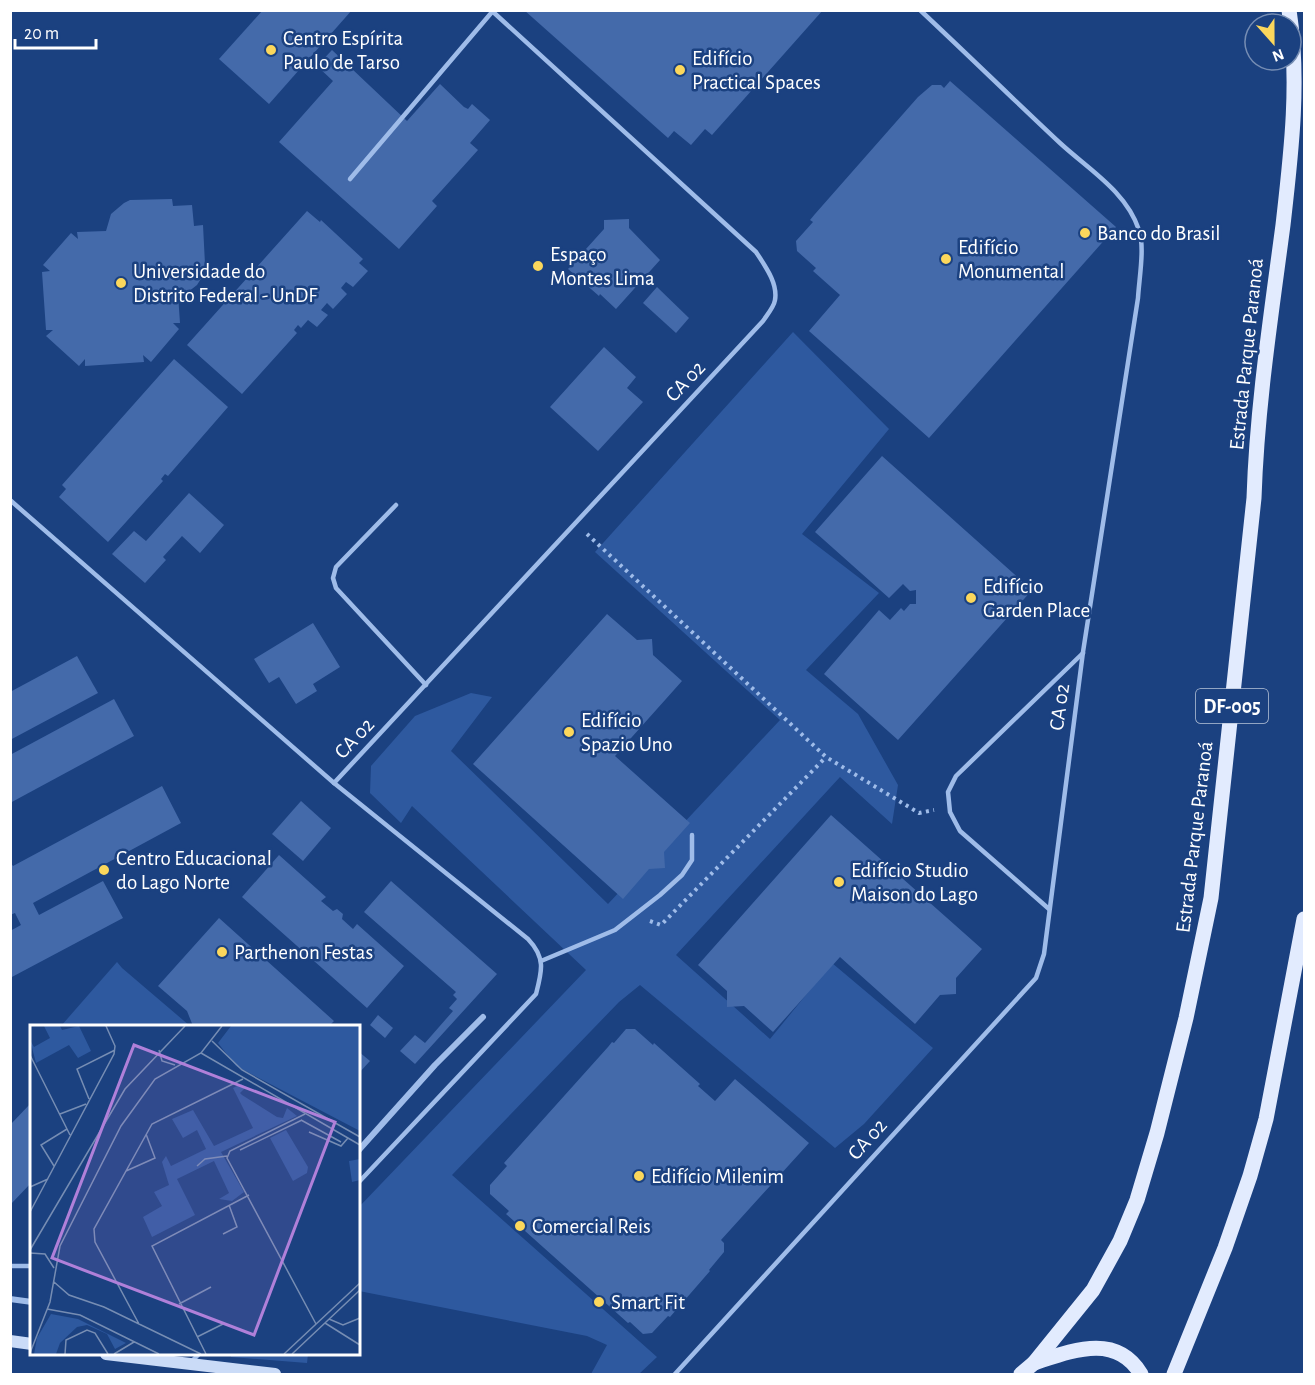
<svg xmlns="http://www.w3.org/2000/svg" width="1315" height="1385" font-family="'Alegreya Sans',sans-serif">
  <rect width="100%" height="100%" fill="#1b4180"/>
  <g fill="#2e599f">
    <polygon points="793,332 889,429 802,534 879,593 806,670 858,714 898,785 892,824 840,777 676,955 770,1039 832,963 933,1048 864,1124 835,1148 640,985 619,1002 452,1175 657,1357 639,1374 591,1374 607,1345 587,1336 359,1291 358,1208 586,970 412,806 401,823 370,793 371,766 415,716 471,693 492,697 451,751 608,904 780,720 595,552"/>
    <polygon points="117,962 122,968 190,1026 61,1026"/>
    <polygon points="231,1354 308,1354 307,1363 231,1357"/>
  </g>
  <g fill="#446aaa">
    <polygon points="263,10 352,10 269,104 219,59"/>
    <polygon points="524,10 823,10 712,135 705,129 691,145 674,131 668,138"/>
    <polygon points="332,50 407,121 440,84 464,107 468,109 472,104 490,120 470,143 478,150 432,201 437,206 399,249 279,142 333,81 317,66"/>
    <polygon points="950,81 1116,227 929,438 809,331 840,295 813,271 816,268 797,251 796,241 813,222 810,220 815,214 918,97 932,85 941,85 944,88"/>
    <polygon points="172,199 173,206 192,205 194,226 203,225 205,264 202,277 197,285 188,292 178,294 180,323 173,323 179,329 151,362 143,355 144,362 85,366 85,359 79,366 46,336 53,330 46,330 42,272 50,271 43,265 71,233 78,239 77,232 106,231 111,214 124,203 130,200"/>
    <polygon points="307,211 320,222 321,220 363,259 359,263 368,271 353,287 346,282 341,288 347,294 333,309 327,303 321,310 328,315 317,327 308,320 301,328 298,325 294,330 297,333 242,394 187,345"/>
    <polygon points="629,219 629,228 660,260 616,309 600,294 599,296 568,269 604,229 604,220"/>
    <polygon points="657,287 689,318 676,333 643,303"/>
    <polygon points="604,347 636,377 627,388 643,402 598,451 550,407"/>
    <polygon points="174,359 228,407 168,476 165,474 161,479 163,481 108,542 59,497 66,489 62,485"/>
    <polygon points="882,456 1032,590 898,740 824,674 879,610 890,620 901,608 904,611 910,604 916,604 916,590 910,591 903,584 889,598 815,532"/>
    <polygon points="189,493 224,525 200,553 182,536 163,557 166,560 145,583 112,554 134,531 146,541"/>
    <polygon points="607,614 637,640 652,639 653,655 682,681 615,756 690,823 664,852 665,868 649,869 623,899 473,764"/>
    <polygon points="313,623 340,667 313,684 317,691 296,704 279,677 269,683 254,659"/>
    <polygon points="77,656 98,693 10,740 10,692"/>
    <polygon points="114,699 134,736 10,803 10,755"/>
    <polygon points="162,786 181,823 33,903 39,915 103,881 123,918 10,978 10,931 21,925 15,913 10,915 10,862 13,866"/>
    <polygon points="301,801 331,828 303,861 272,834"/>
    <polygon points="831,815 982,949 956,978 956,994 940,995 915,1024 840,957 773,1032 744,1006 727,1007 727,991 698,965"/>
    <polygon points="279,855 326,897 321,901 333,911 337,909 343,914 342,919 353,929 357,924 404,966 367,1008 242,897"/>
    <polygon points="391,881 497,974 415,1064 400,1051 415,1035 425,1043 453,1011 449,1008 457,999 453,995 456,992 364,912"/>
    <polygon points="219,918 334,1021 329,1026 193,1026 187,1011 158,986"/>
    <polygon points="378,1015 393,1028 385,1038 370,1025"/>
    <polygon points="626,1029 635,1029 653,1045 654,1043 700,1084 698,1086 715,1101 735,1079 809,1143 721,1240 724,1243 724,1252 709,1270 710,1271 670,1317 668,1316 652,1333 643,1334 630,1322 628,1323 506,1214 509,1211 490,1194 490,1185 507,1166 504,1163 608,1047 612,1042 614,1043"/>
    <polygon points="358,1051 370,1061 358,1074"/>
    <polygon points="32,1102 32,1182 10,1205 10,1125"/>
  </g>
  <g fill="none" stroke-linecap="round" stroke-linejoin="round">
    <g stroke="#9fbce9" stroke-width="4" stroke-dasharray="3 4.5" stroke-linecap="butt">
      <polyline points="587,534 826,757 919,813 934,810"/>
      <polyline points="650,921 661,925 826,757"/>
    </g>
    <g stroke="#9fbce9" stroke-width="4.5">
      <polyline points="350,179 492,12"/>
      <path d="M10,500L334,783L528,939C546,958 542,971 536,994L358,1183"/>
      <polyline points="396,505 336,567 333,578 336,588 426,685"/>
      <path d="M334,783L763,321C767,315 774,307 775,300C778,283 765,266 756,252L491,10"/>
      <polyline points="1049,909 960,831 950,812 948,792 956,776 1083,653"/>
      <polyline points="541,961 615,930 660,895 682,875 692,860 692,835"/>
      <polyline points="10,1266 32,1266"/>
      <polyline points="191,1362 199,1354"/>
      <path d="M675,1374L1036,978L1044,954L1083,652L1138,298C1139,279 1145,248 1139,230C1126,191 1088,169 1060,143C1013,99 967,54 920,10"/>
    </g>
    <g stroke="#9fbce9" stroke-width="6">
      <polyline points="358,1151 435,1065 483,1017"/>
      <polyline points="10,1299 32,1302"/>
    </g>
    <g stroke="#cadbf7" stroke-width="12">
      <polyline points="10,1341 32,1344"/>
      <polyline points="106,1354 275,1374"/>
    </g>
    <g stroke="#e2ebfe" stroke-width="15">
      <path d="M1034,1363C1071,1351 1116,1332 1141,1374"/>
      <path d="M1021,1374L1034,1363L1093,1290L1120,1241L1137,1200L1157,1133L1186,1018L1211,898L1254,498C1257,406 1271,316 1283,225C1291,155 1300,81 1289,10"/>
      <polyline points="1174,1374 1225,1248 1250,1176 1266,1119 1304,919"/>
    </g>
  </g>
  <g fill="#fbd75c" stroke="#1b4180" stroke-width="2">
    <circle cx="271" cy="50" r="6"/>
    <circle cx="680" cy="70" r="6"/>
    <circle cx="1085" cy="233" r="6"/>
    <circle cx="946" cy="259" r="6"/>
    <circle cx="538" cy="266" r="6"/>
    <circle cx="121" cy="283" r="6"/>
    <circle cx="971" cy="598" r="6"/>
    <circle cx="569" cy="732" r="6"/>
    <circle cx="104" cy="870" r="6"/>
    <circle cx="839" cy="882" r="6"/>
    <circle cx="222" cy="952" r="6"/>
    <circle cx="639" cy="1176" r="6"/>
    <circle cx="520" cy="1226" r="6"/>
    <circle cx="599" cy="1302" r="6"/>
  </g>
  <g text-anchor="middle" stroke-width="5" stroke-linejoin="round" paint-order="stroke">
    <rect fill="#1b4180" stroke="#bbc6d9" stroke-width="1.5" x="1196" y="689" width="72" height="34" rx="4.5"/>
    <g font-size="20" font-weight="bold" fill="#fff">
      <text x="1232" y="713">DF-005</text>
    </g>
    <g font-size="21" fill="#fff" stroke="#1b4180" text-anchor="start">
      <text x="283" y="45">Centro Espírita<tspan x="283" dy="24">Paulo de Tarso</tspan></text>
      <text x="692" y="65">Edifício<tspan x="692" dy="24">Practical Spaces</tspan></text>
      <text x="1097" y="240">Banco do Brasil</text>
      <text x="958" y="254">Edifício<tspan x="958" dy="24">Monumental</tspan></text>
      <text x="550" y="261">Espaço<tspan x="550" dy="24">Montes Lima</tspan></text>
      <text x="133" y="278">Universidade do<tspan x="133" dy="24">Distrito Federal - UnDF</tspan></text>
      <text x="983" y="593">Edifício<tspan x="983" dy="24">Garden Place</tspan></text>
      <text x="581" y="727">Edifício<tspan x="581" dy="24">Spazio Uno</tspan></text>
      <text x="116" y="865">Centro Educacional<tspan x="116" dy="24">do Lago Norte</tspan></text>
      <text x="851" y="877">Edifício Studio<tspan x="851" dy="24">Maison do Lago</tspan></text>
      <text x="234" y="959">Parthenon Festas</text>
      <text x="651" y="1183">Edifício Milenim</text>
      <text x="532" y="1233">Comercial Reis</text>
      <text x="611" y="1309">Smart Fit</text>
    </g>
    <g font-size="21" fill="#fff" stroke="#1b4180">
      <text transform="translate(1246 354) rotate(-84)" y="7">Estrada Parque Paranoá</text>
      <text transform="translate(685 381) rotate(-47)" y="7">CA 02</text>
      <text transform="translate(1059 707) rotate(-82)" y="7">CA 02</text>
      <text transform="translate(354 738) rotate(-47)" y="7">CA 02</text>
      <text transform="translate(1194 837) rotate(-83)" y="7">Estrada Parque Paranoá</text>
      <text transform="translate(867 1139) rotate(-48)" y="7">CA 02</text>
    </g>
  </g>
  <g transform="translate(30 1025)">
    <rect width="330" height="330" fill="#1b4180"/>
    <path d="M14,1H30L32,5L49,1L61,26L48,33L39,20L6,38L0,15L4,22L20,13ZM201,1H330V106L206,41L188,18ZM211,59L216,62L210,68L212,70L247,92L253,93L257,83L267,91L191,127L214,167L202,176L189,174L199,168L184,136L147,154L165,190L122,212L113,192L132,181L124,167L139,160L132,137L136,131L141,141L176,124L167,105L153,113L142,94L163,85L184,121L223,103L203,63ZM256,105L278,142L277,148L263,156L240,113ZM330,134V155L322,157L319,136ZM21,289L48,294L96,318L85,324L77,309L57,300L47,302L30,318L26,329H4L7,313Z" fill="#2e599f"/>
    <path fill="none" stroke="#768db3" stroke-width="1.5" d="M182,16L212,45L330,112M129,25L132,36L145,40M171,28L330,120M0,30L40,110M59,74L47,44L85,25M30,89L56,79M275,89L200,126L197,133L286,299M271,95L311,117M279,107L311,121L318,113M210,125L272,95M24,141L11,120L37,104M167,141L175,134L197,131M96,146L125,133L116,109M0,162L18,154M0,187L84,29L85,21L76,1M193,209L207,202L199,180M0,225L95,64L155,1M0,228L15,229L24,243M24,257L39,270L74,282L171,329M149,279L181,262M17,284L50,290L129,329M299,294L313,300L330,293M295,298L330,320M109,299L65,217L64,204L122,99L213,54M167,312L193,299M0,328L20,277L30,221L91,101L125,54L171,28L192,1M35,329L36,315L57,305L65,308L78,329M84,329L104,317M176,329L122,221L219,170M254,329L330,258M262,329L330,265"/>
    <path fill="#b080d9" fill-opacity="0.15" stroke="#b080d9" stroke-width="3" d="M104,20L305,97L224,310L22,233Z"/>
    <rect width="330" height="330" fill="none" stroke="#fff" stroke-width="3"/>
  </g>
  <rect width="1315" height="1385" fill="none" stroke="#ffffff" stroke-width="24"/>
  <g transform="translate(1273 42) rotate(159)"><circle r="28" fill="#1b4180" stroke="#768db3" stroke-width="1.5"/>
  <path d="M0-4.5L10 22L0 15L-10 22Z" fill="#fbd75c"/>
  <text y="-9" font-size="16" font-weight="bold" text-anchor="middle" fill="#ffffff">N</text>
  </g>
  <path d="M15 39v9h81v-9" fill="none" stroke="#ffffff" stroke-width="3"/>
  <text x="24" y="39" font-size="18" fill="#ffffff" stroke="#1b4180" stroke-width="4.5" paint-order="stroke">20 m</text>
</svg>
